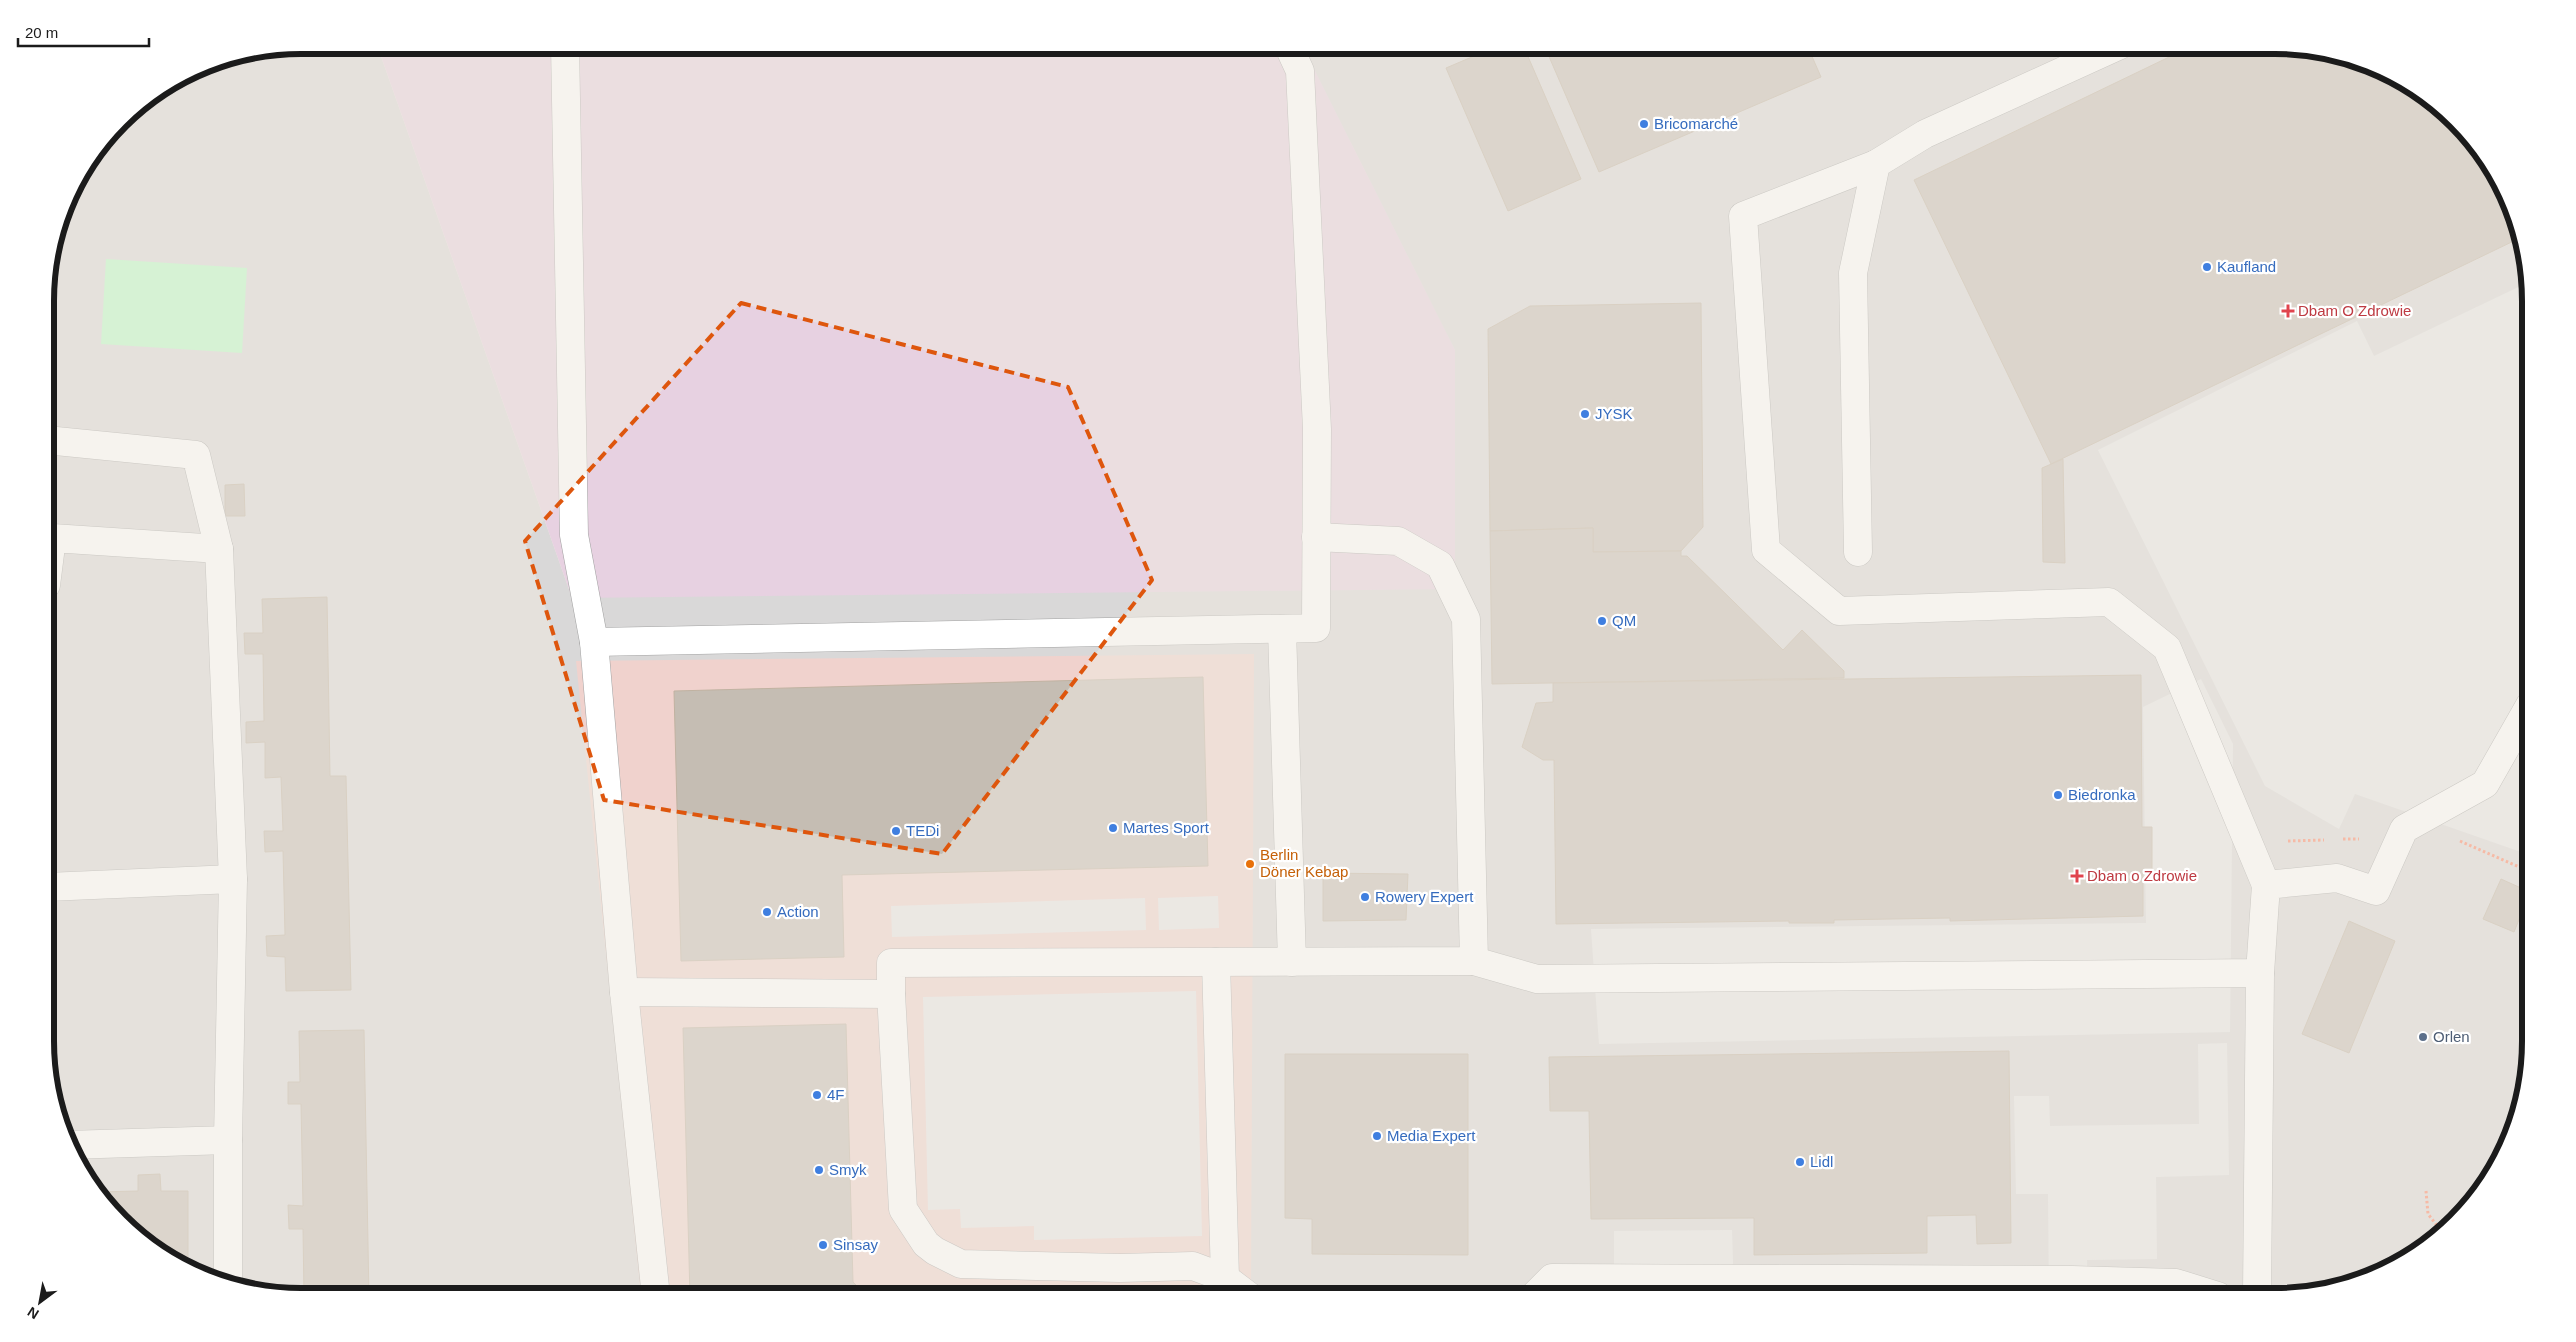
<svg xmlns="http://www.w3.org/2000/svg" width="2576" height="1342" font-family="Helvetica,sans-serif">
  <rect width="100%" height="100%" fill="#eeeae0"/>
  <polygon fill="#d9d8d8" points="301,45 377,45 572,598 1302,45 2275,45 2341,54 2389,71 2444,109 2488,158 2517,218 2529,268 2531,1042 2522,1107 2505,1155 2467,1210 2417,1254 2357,1284 2292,1296 301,1297 235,1288 187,1271 132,1234 88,1184 64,1139 47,1075 46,284 71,187 132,109 203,64"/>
  <polygon fill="#f0d2cd" points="1254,654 1251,1297 641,1297 576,661"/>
  <polygon fill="#e7d1e1" points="377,45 1302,45 1455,350 1455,589 572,598"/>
  <polygon fill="#beeca1" points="2530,831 2530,856 2521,852"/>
  <polygon fill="#b8fcc5" points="106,259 247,268 242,353 101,344"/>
  <g fill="#e7e7e7">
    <polygon points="2529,282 2530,831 2521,852 2355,794 2339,829 2265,786 2098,450 2357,321 2374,356"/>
    <polygon points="2201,679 2233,744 2230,1032 1599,1044 1591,929 2146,923 2143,707"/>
    <polygon points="1218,896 1219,928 1159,930 1158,898"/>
    <polygon points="1145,898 1146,930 892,937 891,906"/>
    <polygon points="1196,991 1202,1236 1034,1240 1034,1226 961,1228 960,1209 928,1210 923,997"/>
    <polygon points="2227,1043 2229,1175 2156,1177 2157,1259 2087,1260 2088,1297 2049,1297 2048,1194 2016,1194 2014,1096 2049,1096 2050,1126 2199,1124 2198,1044"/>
    <polygon points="1732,1230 1734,1297 1614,1297 1614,1231"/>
  </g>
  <g fill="#c5bdb3" stroke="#c0b2a1">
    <polygon points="1450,45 1467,45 1453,51"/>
    <polygon points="1500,45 1523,45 1581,179 1508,211 1446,68"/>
    <polygon points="1544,45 1807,45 1821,77 1599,172"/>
    <polygon points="1818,45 1842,45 1822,53"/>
    <polygon points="2194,45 2275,45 2341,54 2389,71 2444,109 2488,158 2517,218 2522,237 2051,464 1914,180"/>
    <polygon points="1701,303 1703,527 1681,551 1593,552 1593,528 1490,531 1488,329 1530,306"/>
    <polygon points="2063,459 2065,563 2043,562 2042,468"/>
    <polygon points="244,484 245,516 225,516 225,485"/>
    <polygon points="1593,528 1593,552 1681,551 1681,556 1687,556 1783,650 1802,630 1844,671 1844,678 1492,684 1490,531"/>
    <polygon points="327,597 330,776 346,776 351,990 286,991 285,957 267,956 266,936 285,935 283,851 265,852 264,831 283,831 281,777 265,778 265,742 246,743 246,722 264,721 263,654 245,654 244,633 263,633 262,599"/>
    <polygon points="2141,675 2142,827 2152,827 2152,871 2143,872 2143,916 1950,921 1950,918 1834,920 1834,923 1789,923 1789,921 1556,924 1554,760 1543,760 1522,747 1536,703 1553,702 1553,683"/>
    <polygon points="1203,677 1208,866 842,875 844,957 681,961 674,691"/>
    <polygon points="1323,873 1408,874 1406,920 1323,921"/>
    <polygon points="2501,879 2530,892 2514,932 2483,919"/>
    <polygon points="2349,921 2395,941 2349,1053 2302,1034"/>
    <polygon points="846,1024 853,1282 868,1297 690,1297 683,1028"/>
    <polygon points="364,1030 369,1297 304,1297 303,1229 289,1229 288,1205 303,1206 301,1104 288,1104 288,1082 300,1082 299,1031"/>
    <polygon points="2009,1051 2011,1243 1977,1244 1976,1215 1927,1216 1927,1253 1754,1255 1754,1218 1591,1219 1589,1111 1550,1111 1549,1057"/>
    <polygon points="1285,1054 1468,1054 1468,1255 1312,1254 1312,1219 1285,1218"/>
    <polygon points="160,1174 161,1191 188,1191 188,1257 168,1258 132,1234 96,1192 138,1191 138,1175"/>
  </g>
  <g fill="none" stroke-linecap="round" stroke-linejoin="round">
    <g stroke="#a2a2a2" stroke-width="29">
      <g id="minor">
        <polyline points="565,45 574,535 594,642"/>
        <polyline points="1876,164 1743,216 1766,550 1839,611 2109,602 2167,648 2266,885"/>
        <polyline points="46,440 196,455 219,549"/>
        <polyline points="1858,552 1853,273 1876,164 1925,134 2120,45"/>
        <polyline points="46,585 52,538 219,549 233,879 228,1140 68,1145"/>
        <polyline points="1282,629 1292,962"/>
        <polyline points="47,887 233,879"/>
        <polyline points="1474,961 1537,979 2260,973 2266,885 2337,878 2376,891 2404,829 2485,784 2530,705"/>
        <polyline points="1216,962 1225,1278"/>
        <polyline points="624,992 891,994 891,963 1474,961 1466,619 1440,565 1398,541 1316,537"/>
        <polyline points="891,994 903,1209 926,1244 935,1251 961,1264 1120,1268 1193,1266 1225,1278 1250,1297"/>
        <polyline points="228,1286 228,1140"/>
        <polyline points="2257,1296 2260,973"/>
        <polyline points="656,1297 624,992 594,642 1316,628 1317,429 1300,71 1288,45"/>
        <polyline points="1533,1297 1552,1278 2072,1280 2176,1283 2218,1296"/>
      </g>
    </g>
    <g stroke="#ff815f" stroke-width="3" stroke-dasharray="2.5 2.5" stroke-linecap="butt">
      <polyline points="2526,305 2529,299"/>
      <polyline points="54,502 55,478"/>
      <polyline points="2343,839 2359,839"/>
      <polyline points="2288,841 2324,840"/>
      <polyline points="2460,841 2531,872"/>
      <polyline points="2489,1177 2525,1089"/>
      <polyline points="2426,1191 2428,1214 2442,1232"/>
    </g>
    <use href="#minor" stroke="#fff" stroke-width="28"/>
  </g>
  <path d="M0 0H2576V1342H0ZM741,303L1068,387L1152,580L942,854L604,800L525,541Z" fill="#eeeae0" fill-opacity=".55" fill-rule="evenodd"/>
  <path fill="none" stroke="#de560d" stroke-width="4" stroke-dasharray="10 6" stroke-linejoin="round" d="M741,303L1068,387L1152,580L942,854L604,800L525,541Z"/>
  <g fill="#3f7fe0" stroke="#fff" stroke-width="2">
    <circle cx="1644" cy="124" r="5"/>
    <circle cx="2207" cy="267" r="5"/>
    <circle cx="1585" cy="414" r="5"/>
    <circle cx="1602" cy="621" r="5"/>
    <circle cx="2058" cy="795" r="5"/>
    <circle cx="1113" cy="828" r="5"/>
    <circle cx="896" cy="831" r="5"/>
    <circle cx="1365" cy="897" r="5"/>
    <circle cx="767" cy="912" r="5"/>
    <circle cx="817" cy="1095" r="5"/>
    <circle cx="1377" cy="1136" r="5"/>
    <circle cx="1800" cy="1162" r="5"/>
    <circle cx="819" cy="1170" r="5"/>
    <circle cx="823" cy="1245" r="5"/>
  </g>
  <g fill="#e0444e" stroke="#fff" stroke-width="2">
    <path d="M2285.5 303.5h5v5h5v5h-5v5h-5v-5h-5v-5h5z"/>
    <path d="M2074.5 868.5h5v5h5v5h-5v5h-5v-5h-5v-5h5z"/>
  </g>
  <circle fill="#e8710a" stroke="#fff" stroke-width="2" cx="1250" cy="864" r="5"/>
  <circle fill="#5c6f8a" stroke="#fff" stroke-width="2" cx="2423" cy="1037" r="5"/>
  <g text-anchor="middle" stroke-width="4.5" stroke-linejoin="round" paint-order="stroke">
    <g font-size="15" fill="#366cbe" stroke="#fff" text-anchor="start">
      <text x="1654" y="129">Bricomarché</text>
      <text x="2217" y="272">Kaufland</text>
      <text x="1595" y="419">JYSK</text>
      <text x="1612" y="626">QM</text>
      <text x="2068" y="800">Biedronka</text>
      <text x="1123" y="833">Martes Sport</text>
      <text x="906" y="836">TEDi</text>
      <text x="1375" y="902">Rowery Expert</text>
      <text x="777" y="917">Action</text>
      <text x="827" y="1100">4F</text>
      <text x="1387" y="1141">Media Expert</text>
      <text x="1810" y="1167">Lidl</text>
      <text x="829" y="1175">Smyk</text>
      <text x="833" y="1250">Sinsay</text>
    </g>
    <g font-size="15" fill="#be3a42" stroke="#fff" text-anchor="start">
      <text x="2298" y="316">Dbam O Zdrowie</text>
      <text x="2087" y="881">Dbam o Zdrowie</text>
    </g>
    <g font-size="15" fill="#c56008" stroke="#fff" text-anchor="start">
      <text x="1260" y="860">Berlin<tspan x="1260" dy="17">Döner Kebap</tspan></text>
    </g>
    <g font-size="15" fill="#4e5e75" stroke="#fff" text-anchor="start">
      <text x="2433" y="1042">Orlen</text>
    </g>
  </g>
  <path d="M0 0H2576V1342H0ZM301 54H2275A247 247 0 0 1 2522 301V1041A247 247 0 0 1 2275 1288H301A247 247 0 0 1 54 1041V301A247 247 0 0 1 301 54Z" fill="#fff" fill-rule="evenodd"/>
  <path fill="none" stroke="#1b1b1b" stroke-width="6" d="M301 54H2275A247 247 0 0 1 2522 301V1041A247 247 0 0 1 2275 1288H301A247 247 0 0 1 54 1041V301A247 247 0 0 1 301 54Z"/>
  <g transform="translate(40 1302) rotate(212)" stroke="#ffffff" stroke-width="4" paint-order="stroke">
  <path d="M0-4L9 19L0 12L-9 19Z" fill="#1b1b1b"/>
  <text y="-8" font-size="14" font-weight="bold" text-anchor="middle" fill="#1b1b1b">N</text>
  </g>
  <path d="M18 38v8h131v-8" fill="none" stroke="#1b1b1b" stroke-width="2.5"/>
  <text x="25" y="38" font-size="15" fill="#1b1b1b" stroke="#ffffff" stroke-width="4" paint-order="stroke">20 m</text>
</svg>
